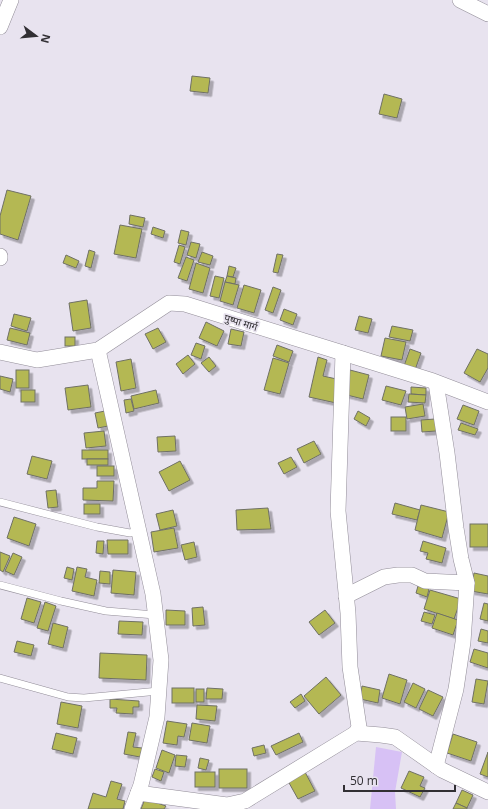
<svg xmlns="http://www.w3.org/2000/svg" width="488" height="809" font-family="'Open Sans','Noto Sans Devanagari',sans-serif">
  <defs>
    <filter id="shadow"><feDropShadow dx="3.5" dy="3.5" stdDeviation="0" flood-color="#0004"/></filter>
  </defs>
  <rect width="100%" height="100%" fill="#e8e3ef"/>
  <polygon fill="#d7c1f5" points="376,747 402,752 395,792 396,809 370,809"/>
  <g fill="#b4b852" stroke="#6f7065" filter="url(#shadow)">
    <polygon points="192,76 210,78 208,93 190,91"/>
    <polygon points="384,94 402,99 397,118 379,114"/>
    <polygon points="7,190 31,196 18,240 0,234 0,216"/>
    <polygon points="130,215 145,218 143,227 129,224"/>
    <polygon points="120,225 142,229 136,258 114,254"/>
    <polygon points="153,227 165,231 163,238 151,234"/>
    <polygon points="181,230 189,232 186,245 178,243"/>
    <polygon points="191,242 200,244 196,258 187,255"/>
    <polygon points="179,245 185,247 180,264 174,262"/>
    <polygon points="89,250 95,252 91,268 85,266"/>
    <polygon points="202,252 213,256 210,265 198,262"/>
    <polygon points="277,254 283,255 278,273 273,272"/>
    <polygon points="66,255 79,261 76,268 63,263"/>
    <polygon points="186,257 194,260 187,281 178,278"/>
    <polygon points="196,263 210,268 203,293 189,289"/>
    <polygon points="229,266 236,268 233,277 227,276"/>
    <polygon points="215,276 224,278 219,298 210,296"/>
    <polygon points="227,276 236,278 235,284 225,282"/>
    <polygon points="225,282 239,285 233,305 220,301"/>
    <polygon points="244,285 261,290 254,313 237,308"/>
    <polygon points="273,287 281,290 273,313 265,310"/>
    <polygon points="87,300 91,328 73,331 69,303"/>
    <polygon points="284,309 297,314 293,325 280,320"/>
    <polygon points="14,314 31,318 27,331 11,326"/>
    <polygon points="359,316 372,319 368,333 355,330"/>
    <polygon points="206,322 224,331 217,346 199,338"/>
    <polygon points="392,326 413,330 410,341 389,337"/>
    <polygon points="10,328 30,333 27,345 7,340"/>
    <polygon points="158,328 166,342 153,349 145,334"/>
    <polygon points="231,329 244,332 241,346 228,344"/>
    <rect x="65" y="337" width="10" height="9"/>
    <polygon points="385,338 406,342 402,360 381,356"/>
    <polygon points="196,343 205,346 201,359 191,355"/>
    <polygon points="277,345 293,351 289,362 273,356"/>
    <polygon points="410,349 421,353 415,370 404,366"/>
    <polygon points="477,349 488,354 488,368 480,382 464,373"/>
    <polygon points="188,355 195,364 183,374 176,364"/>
    <polygon points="209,357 216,366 209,372 201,363"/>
    <polygon points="318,357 327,360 323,376 341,380 336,403 309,397"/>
    <polygon points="273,358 289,363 280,394 264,390"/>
    <polygon points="131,359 136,388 121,391 116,362"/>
    <rect x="16" y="370" width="13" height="18"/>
    <polygon points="350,370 369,375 363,399 343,394"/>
    <polygon points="0,376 13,379 10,392 0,389"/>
    <polygon points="88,385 91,407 68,410 65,388"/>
    <polygon points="386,386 406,391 401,405 382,400"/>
    <polygon points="411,387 426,388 426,395 411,394"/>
    <rect x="21" y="390" width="14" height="12"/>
    <polygon points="156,390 159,403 134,409 131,396"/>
    <polygon points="409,394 426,395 425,403 408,402"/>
    <polygon points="131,399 134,411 126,413 124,400"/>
    <polygon points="423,404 425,416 407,419 405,407"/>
    <polygon points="463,405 479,411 474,425 457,419"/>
    <polygon points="105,411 108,426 98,428 95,413"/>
    <polygon points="358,411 370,418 366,426 354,419"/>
    <rect x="391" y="417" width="15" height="14"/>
    <polygon points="435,419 436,431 422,432 421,420"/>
    <polygon points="461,423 478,429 475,435 458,430"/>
    <polygon points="104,431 106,446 86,448 84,433"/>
    <polygon points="175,436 176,451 158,452 157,437"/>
    <polygon points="314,441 321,454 304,463 297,449"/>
    <rect x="82" y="450" width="26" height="9"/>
    <polygon points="32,456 52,461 47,479 27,474"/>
    <polygon points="291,457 297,467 284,474 278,463"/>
    <rect x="87" y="459" width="21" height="6"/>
    <polygon points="180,461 190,480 169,491 159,472"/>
    <rect x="97" y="466" width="17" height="10"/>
    <polygon points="97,481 114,481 113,501 83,500 83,488 97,488"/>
    <polygon points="56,490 58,507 48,508 46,491"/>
    <polygon points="395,503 420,510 417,520 392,514"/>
    <rect x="84" y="504" width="16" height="10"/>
    <polygon points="421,505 449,512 442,538 415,530"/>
    <polygon points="268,508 271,529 237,530 236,510"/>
    <polygon points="173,510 177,526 160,530 156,514"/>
    <polygon points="14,517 36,524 29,546 7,538"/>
    <rect x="470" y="524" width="18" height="23"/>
    <polygon points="174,528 178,548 154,552 151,532"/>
    <polygon points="107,540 128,540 128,554 108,554"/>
    <polygon points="97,541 104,541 103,554 96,553"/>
    <polygon points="423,541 446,548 442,563 426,559 428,553 420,551"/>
    <polygon points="194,542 197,557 185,560 181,545"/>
    <polygon points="0,552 10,556 3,572 0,570"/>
    <polygon points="13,553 22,557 14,575 5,571"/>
    <polygon points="67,567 74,569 72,580 64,578"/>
    <polygon points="77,567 87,569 85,577 97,580 94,596 72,591"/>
    <polygon points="113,570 136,572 134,595 111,593"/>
    <polygon points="100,571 110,572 110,584 99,583"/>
    <polygon points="474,573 488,576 488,594 471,591"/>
    <polygon points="418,586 429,589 427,597 416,593"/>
    <polygon points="430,590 461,599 454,619 424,609"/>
    <polygon points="27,598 41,602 34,623 21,619"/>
    <polygon points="45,602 56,606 48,631 37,628"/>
    <polygon points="484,603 488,604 488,621 480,619"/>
    <polygon points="203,607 205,625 193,626 192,608"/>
    <polygon points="166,610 185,611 185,625 166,625"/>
    <polygon points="325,610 335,623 319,635 309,622"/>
    <polygon points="424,612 435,615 432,624 421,621"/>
    <polygon points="437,613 458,620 453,635 432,628"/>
    <polygon points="119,621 143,622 142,635 118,634"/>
    <polygon points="53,623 68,627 63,648 48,644"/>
    <polygon points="481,629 488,631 488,643 478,641"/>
    <polygon points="17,641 34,645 31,656 14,652"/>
    <polygon points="474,649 488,653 488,668 470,662"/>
    <polygon points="100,653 147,655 146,680 99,678"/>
    <polygon points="389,674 407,680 400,704 382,698"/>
    <polygon points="326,677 341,695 319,714 304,696"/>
    <polygon points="476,679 488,681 484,704 472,702"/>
    <polygon points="413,683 425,689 416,708 404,702"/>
    <polygon points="362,686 380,690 378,703 360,699"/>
    <rect x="172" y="688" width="22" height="15"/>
    <polygon points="207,688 223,689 222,699 206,699"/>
    <rect x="196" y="689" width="8" height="13"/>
    <polygon points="428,690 443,697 433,716 419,709"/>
    <polygon points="301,694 305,701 295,708 290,702"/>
    <polygon points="110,699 139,701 139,707 133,707 133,714 116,713 117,708 110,708"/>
    <polygon points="61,702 82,706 78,728 57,724"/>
    <polygon points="197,705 217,706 215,721 196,719"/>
    <polygon points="167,721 187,724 184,737 178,736 177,745 163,743"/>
    <polygon points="192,723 210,726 207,743 189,740"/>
    <polygon points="128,732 136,733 133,747 142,748 140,757 124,754"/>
    <polygon points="56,733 77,738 73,754 52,749"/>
    <polygon points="299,733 303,742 276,755 271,746"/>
    <polygon points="453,734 477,742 471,761 447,753"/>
    <polygon points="264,745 266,753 254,756 252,748"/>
    <polygon points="162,750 175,755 169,773 156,768"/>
    <polygon points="488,752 488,777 480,774"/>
    <polygon points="176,755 187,756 185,767 175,766"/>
    <polygon points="200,758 209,760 206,770 198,768"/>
    <polygon points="155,769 164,772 161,781 152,777"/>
    <rect x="219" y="769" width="28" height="19"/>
    <polygon points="409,771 424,777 420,786 425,788 420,797 401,788"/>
    <rect x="195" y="772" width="20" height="15"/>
    <polygon points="305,772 315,791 298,799 288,781"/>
    <polygon points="111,781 122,784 117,799 125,801 123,809 88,809 93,793 106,797"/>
    <polygon points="462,790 473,795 467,808 456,803"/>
    <polygon points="145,799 166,806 164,809 141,809"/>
    <polygon points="456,803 467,808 467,809 453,809"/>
  </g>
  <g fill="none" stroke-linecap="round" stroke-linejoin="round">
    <g stroke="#928d98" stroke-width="8">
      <g id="service">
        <polyline points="0,502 97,527 130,533 139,531"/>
        <polyline points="0,585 61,601 106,611 155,615"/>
        <polyline points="0,678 68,697 84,698 159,691"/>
      </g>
    </g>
    <g stroke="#928d98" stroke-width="16">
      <g id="minor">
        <polyline points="460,0 488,14"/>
        <polyline points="0,27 11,0"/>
        <polyline points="0,258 0,256"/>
        <polyline points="98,350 153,594 161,660 157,717 141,785 132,809"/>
        <polyline points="0,352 37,360 98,350 169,303 185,304 433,381 488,402"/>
        <polyline points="343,353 338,511 348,613 350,667 359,727 356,733"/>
        <polyline points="346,596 384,577 398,575 412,575 425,581 467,583"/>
        <polyline points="436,766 456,689 463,642 467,583 461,559 456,528 447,453 436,383"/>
        <polyline points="138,793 227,805 245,801 356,733 381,735 395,737 442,770 488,792"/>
      </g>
    </g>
    <use href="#service" stroke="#fff" stroke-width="7"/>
    <use href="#minor" stroke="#fff" stroke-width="15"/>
  </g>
  <g text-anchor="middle" stroke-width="3.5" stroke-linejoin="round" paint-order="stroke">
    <g font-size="10" fill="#312f33" stroke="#e8e3ef">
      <text transform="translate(241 322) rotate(17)" y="4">पुष्पा मार्ग</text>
    </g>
  </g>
  <g transform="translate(36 36) rotate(106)" stroke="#e8e3ef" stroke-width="3" paint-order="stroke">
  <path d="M0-3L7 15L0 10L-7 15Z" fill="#312f33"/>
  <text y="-6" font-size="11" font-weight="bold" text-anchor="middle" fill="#312f33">N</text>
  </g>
  <path d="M344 785v6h111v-6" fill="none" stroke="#312f33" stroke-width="2"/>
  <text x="350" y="785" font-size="12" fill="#312f33" stroke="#e8e3ef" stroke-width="3" paint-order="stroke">50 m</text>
</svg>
